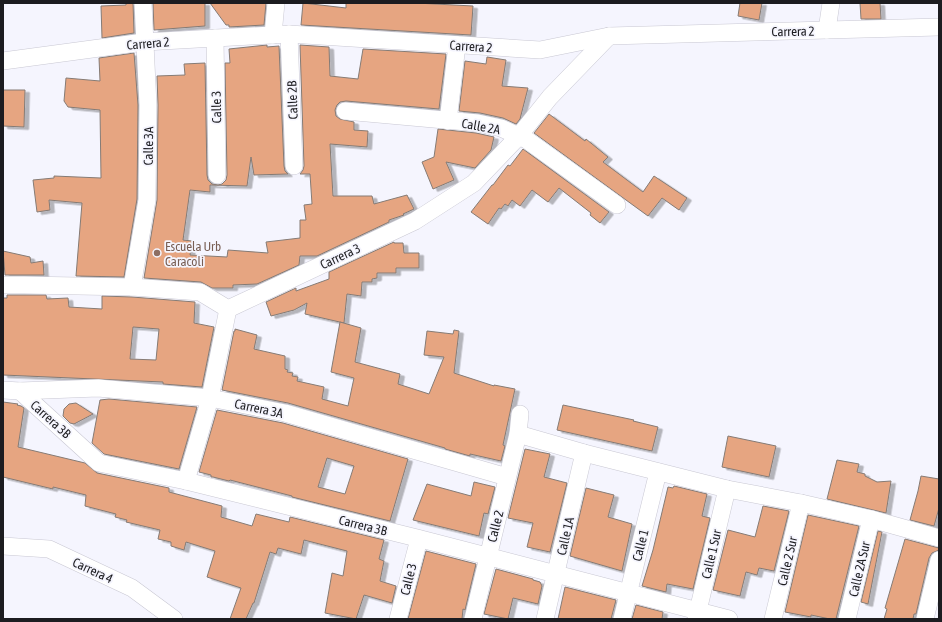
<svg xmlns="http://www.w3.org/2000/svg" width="942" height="622" font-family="'Asap Condensed',sans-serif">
  <defs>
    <filter id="shadow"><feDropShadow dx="4.5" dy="2.5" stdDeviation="0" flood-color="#0004"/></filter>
  </defs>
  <rect width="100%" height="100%" fill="#f5f5fe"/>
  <g fill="#e6a581" stroke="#857b75" fill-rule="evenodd" filter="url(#shadow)">
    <polygon points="126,3 133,3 134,33 102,38 101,6 126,5"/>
    <polygon points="153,3 205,3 205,26 154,30"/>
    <polygon points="210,3 266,3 264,25 229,27 229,25 226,25"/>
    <polygon points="303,3 346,8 346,3 416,3 473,6 471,35 301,25"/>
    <polygon points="740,3 762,3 759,20 738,16"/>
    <polygon points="860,3 880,3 881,19 861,19"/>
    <polygon points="267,45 267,47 279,46 284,166 285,171 288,174 254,175 251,157 247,186 210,185 210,192 190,190 183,240 192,241 190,255 227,257 228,250 268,253 266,242 300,238 300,220 306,220 304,205 312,204 310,174 300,174 303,170 304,166 300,45 329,47 330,76 358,79 363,49 446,54 439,109 346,101 340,102 337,105 335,110 336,116 340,119 354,122 354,130 368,131 367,147 330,144 333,196 372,196 374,204 407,195 414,209 403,214 404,215 389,220 389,222 317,256 300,256 299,265 257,284 233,285 233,288 212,288 201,282 144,278 157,200 158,105 157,76 185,75 184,64 205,63 207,175 208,180 212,184 218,185 222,184 226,180 227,175 225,63 230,63 229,49"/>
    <polygon points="134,53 138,105 137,199 124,277 76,276 82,203 49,200 50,210 37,212 33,180 54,178 54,176 101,178 100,110 68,107 64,101 66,78 100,81 99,58"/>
    <polygon points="487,57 506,60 502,86 528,88 520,119 516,124 503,118 480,113 459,111 465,61 486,64"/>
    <polygon points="3,90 25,90 24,127 3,126"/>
    <polygon points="549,114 585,141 586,139 608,157 603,162 643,192 654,176 687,198 679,210 662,198 648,216 534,133"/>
    <polygon points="438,129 476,133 494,137 491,150 475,168 446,162 454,180 433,189 422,162 434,157"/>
    <polygon points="523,149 609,212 600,223 590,215 591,213 559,188 548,202 532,190 520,206 512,200 508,206 505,204 501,209 499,208 488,224 471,212 492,185 493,185 508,165 510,166"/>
    <polygon points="394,242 394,243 403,243 404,253 419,253 419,268 396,268 396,273 377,273 377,278 372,279 372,282 362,282 361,296 347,294 344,323 305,314 307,303 294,310 271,316 266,302 296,288 296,291 329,279 329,272"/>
    <polygon points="3,251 30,257 31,263 43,261 44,275 5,275"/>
    <path d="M7,295H46L47,299L68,298L69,307L102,309V296L132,297L195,302L194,323L214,327L202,387L163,384V382L3,375V298H7ZM133,327L159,329L156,360L130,359Z"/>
    <polygon points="340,322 361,328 355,362 400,374 398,384 429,394 444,357 424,355 427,331 453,334 454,330 459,331 454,373 494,386 494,385 515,389 503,445 505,446 501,461 470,454 470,456 445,449 445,448 288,403 222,390 234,331 235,331 235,329 257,335 254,349 285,356 285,369 288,370 287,372 293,373 292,376 298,377 297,381 324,387 322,399 348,406 354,378 331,372"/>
    <polygon points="109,399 197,407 179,469 104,454 92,443 100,400"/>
    <polygon points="3,402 18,404 17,405 21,406 24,408 18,447 85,463 97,473 169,488 169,492 222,506 221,517 252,526 256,514 289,522 290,517 384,540 379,559 384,561 380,581 396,586 392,603 364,595 356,619 325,613 332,573 343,576 347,551 304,540 301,554 278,548 276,554 270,552 254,603 253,603 246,619 230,619 241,588 207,577 215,551 186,542 184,550 171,546 171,542 158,539 160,530 126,522 127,520 115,517 116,514 85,506 86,495 53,487 53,489 3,477"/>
    <polygon points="76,403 93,414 74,424 70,423 63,416 64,409 69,404"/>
    <polygon points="563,405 634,420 633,421 658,427 652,451 557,430"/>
    <path d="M217,410L283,423L408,459L390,521L292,497V496L230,480L229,481L213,477H211V475L199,472ZM327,458L354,466L345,494L318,487Z"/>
    <polygon points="728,436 776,446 769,477 722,467"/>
    <polygon points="525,449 550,454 544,477 567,483 550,552 527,547 533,523 508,518"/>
    <polygon points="837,460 859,464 857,472 865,474 865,476 877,482 891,481 886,513 827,499"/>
    <polygon points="921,476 939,479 939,508 934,526 910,520 918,491"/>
    <polygon points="474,482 495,487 488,514 484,513 479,536 413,520 427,484 471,496"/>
    <polygon points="674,486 707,494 702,516 710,518 693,589 667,584 666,592 642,586 653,550 668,487 673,488"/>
    <polygon points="586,488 614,495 608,517 632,524 622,571 570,556"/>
    <polygon points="763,506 789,511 774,571 759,568 757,575 746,572 740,596 713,590 728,530 755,537"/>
    <polygon points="808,515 859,526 836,619 830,619 811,615 811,617 785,612"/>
    <polygon points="878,531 882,532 868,604 861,602"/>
    <polygon points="905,539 939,548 939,550 932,553 929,558 916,614 914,614 913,619 884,619 887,609 885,608"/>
    <polygon points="426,551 476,564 465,610 463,609 462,619 408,619"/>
    <polygon points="496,569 533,579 533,580 540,582 542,586 538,604 513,598 508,619 484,614"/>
    <polygon points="565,587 616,600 611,619 558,619"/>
    <polygon points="636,605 663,612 662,619 632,619"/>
  </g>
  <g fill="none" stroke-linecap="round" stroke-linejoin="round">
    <g stroke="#c9c8d3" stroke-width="18">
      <g id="minor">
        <polyline points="827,30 831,3"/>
        <polyline points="289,34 294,166"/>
        <polyline points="273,35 276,3"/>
        <polyline points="215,38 217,175"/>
        <polyline points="3,61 144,42 289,34 540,50 609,36 939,27"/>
        <polyline points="345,111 478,123 501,128 527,140 617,205"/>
        <polyline points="448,121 457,45"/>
        <polyline points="3,285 24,285 132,287 200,292 228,309 415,221 474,183 518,137 550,97 609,36"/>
        <polyline points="132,287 147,200 148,105 143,3"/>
        <polyline points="3,390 20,391 98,388 210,398 285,413 507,477"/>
        <polyline points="20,391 99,463 186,481 417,538 729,619"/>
        <polyline points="518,434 584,453 727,489 801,503 871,519 939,538"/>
        <polyline points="186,481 210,398 228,309"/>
        <polyline points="3,546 49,549 132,588 174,619"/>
        <polyline points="398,619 419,539"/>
        <polyline points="473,619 518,434 520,414"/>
        <polyline points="545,619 584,453"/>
        <polyline points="622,619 658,472"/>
        <polyline points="696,619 727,489"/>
        <polyline points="773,619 801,503"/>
        <polyline points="847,619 871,519"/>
        <polyline points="925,619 939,560"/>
      </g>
    </g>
    <use href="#minor" stroke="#fff" stroke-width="17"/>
  </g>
  <circle fill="#8d6e63" stroke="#f5f5fe" stroke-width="1.5" cx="157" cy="253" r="4"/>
  <g text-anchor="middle" stroke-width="3.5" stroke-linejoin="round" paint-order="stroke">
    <g font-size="13" fill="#1c1c20" stroke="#f5f5fe">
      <text transform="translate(793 31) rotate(-1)" y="5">Carrera 2</text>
      <text transform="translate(148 43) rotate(-5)" y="5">Carrera 2</text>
      <text transform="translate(471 46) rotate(4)" y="5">Carrera 2</text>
      <text transform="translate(292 100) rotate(-92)" y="5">Calle 2B</text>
      <text transform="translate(216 107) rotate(-91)" y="5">Calle 3</text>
      <text transform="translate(481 126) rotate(10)" y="5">Calle 2A</text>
      <text transform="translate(148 146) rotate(-89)" y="5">Calle 3A</text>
      <text transform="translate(340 256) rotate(-25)" y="5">Carrera 3</text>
      <text transform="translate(259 408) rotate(12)" y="5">Carrera 3A</text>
      <text transform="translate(51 419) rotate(42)" y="5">Carrera 3B</text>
      <text transform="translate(363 525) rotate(14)" y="5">Carrera 3B</text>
      <text transform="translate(495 526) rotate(-76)" y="5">Calle 2</text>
      <text transform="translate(565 536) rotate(-77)" y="5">Calle 1A</text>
      <text transform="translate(640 545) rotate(-76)" y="5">Calle 1</text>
      <text transform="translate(711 554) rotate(-77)" y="5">Calle 1 Sur</text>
      <text transform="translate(787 561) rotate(-77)" y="5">Calle 2 Sur</text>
      <text transform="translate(859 569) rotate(-77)" y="5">Calle 2A Sur</text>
      <text transform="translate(93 570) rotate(25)" y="5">Carrera 4</text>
      <text transform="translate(408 579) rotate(-76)" y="5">Calle 3</text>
    </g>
    <g font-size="13" fill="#785e54" stroke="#f5f5fe" text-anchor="start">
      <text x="165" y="251">Escuela Urb<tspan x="165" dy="15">Caracoli</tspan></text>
    </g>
  </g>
  <rect width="942" height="622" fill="none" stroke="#1c1c20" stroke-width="8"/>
</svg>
